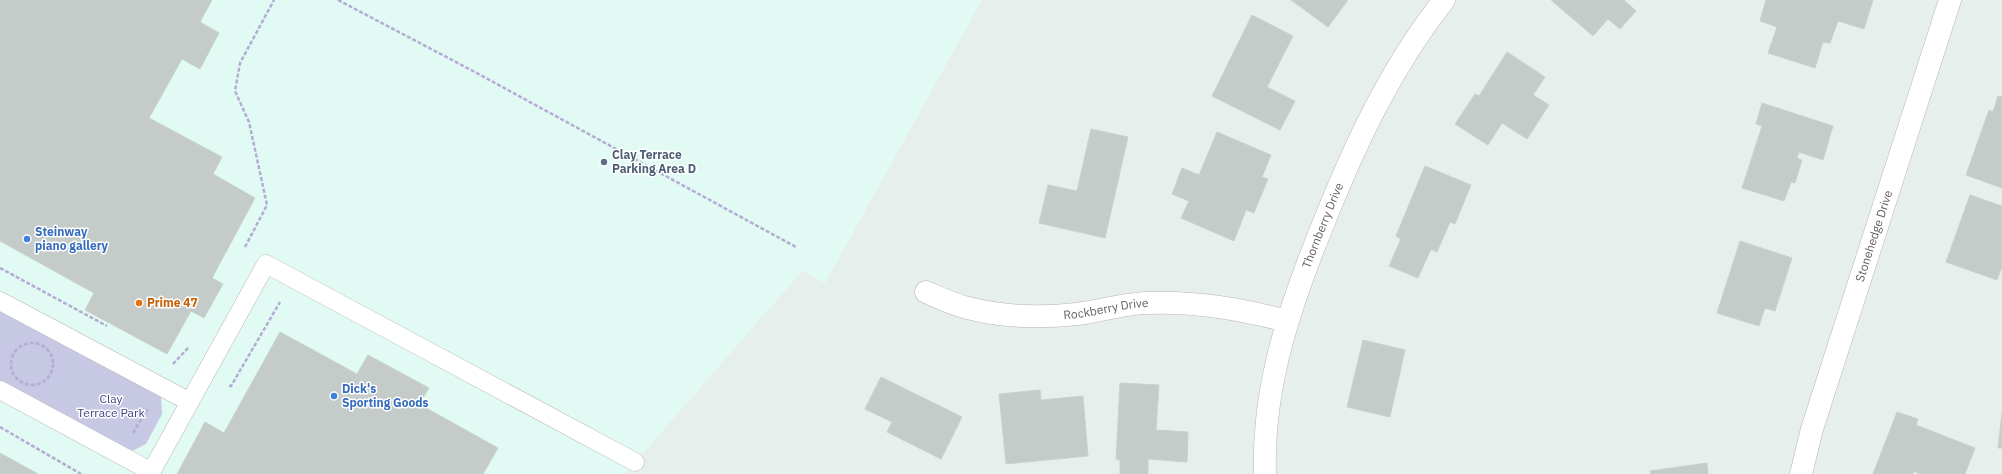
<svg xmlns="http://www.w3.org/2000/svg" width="2002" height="474" font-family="'IBM Plex Sans',sans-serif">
  <rect width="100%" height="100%" fill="#e7efed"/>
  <polygon fill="#e1fbf4" points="0,0 982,0 825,283 802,271 625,474 0,474"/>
  <polygon fill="#c7c8e4" points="0,310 161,396 162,414 146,444 130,452 0,382"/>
  <g fill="#c4cbc8" stroke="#c6d3cf">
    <polygon points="0,0 212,0 200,22 219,33 200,69 182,59 149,118 222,157 213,174 255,198 212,278 223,284 204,318 191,311 167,354 85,310 94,293 0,241"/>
    <polygon points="1291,0 1348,0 1328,27"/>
    <polygon points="1551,0 1624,0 1636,11 1620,29 1608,19 1593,36"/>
    <polygon points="1766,0 1873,0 1864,29 1838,21 1830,43 1823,42 1815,68 1768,53 1777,27 1760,21"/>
    <polygon points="1252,15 1293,36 1267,87 1295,101 1280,130 1212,96"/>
    <polygon points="1507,52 1545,77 1533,95 1549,105 1527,139 1502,123 1488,145 1455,124 1475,94 1479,96"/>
    <polygon points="1998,96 2002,97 2002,188 1966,175 1989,110 1993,112"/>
    <polygon points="1762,103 1833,126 1823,160 1799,152 1797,158 1802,160 1795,183 1791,182 1784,201 1742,188 1762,126 1756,124"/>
    <polygon points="1091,129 1128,137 1105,238 1039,223 1048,185 1077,191"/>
    <polygon points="1217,132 1271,155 1262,177 1268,179 1254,213 1246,210 1234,241 1181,218 1189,201 1172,194 1182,168 1199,175"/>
    <polygon points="1425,166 1471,185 1455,224 1450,222 1437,252 1431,249 1418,278 1389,266 1401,239 1396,236"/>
    <polygon points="1970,195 2002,206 2002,267 1997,280 1946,262"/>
    <polygon points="1740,241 1792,258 1775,311 1765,308 1759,326 1717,313"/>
    <polygon points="280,332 357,374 368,355 429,388 419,404 498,448 483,474 177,474 205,422 224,433"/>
    <polygon points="1363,340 1405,350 1390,417 1347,407"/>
    <polygon points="881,377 962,417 941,459 887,432 892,422 865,409"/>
    <polygon points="1120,383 1159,385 1156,430 1188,432 1187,462 1148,459 1148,474 1120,474 1120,460 1116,459"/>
    <polygon points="1040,390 1041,400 1083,396 1088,456 1006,464 999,394"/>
    <polygon points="1897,412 1918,419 1916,425 1975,448 1965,474 1920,474 1914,471 1913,474 1873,474"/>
    <polygon points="2002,413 2002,448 1998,448"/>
    <polygon points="0,453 38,474 0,474"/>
    <polygon points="1707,463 1708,474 1651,474 1650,471"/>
  </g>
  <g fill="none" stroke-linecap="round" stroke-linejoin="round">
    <g stroke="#bab4b7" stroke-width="19">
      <g id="service">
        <polyline points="0,301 190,402"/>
        <polyline points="0,390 152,472"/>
        <polyline points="150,474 266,264 635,462"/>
      </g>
    </g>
    <g stroke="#bab4b7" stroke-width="23">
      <g id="minor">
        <path id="s1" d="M926,292C940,298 954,305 968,308C1003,317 1042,318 1077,314C1100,311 1123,304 1146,303C1195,301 1240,309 1287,321"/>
        <path id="s2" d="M1265,474C1262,384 1292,300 1326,217C1357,140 1392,66 1444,0"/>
        <path id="s3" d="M1801,474L1812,429L1950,0"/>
      </g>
    </g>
    <g stroke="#b5abd4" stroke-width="2.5" stroke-dasharray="4 2" stroke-linecap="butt">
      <polyline points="338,0 473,71 796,247"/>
      <polyline points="245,247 267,205 249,122 235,91 240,63 274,0"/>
      <polyline points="0,268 107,326"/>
      <circle cx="32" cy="364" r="21"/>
      <polyline points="173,364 189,347"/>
      <polyline points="229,386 231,386 280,302"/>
      <polyline points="0,427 81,474"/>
      <polyline points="133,433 148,408"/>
    </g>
    <use href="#service" stroke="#fff" stroke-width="18"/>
    <use href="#minor" stroke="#fff" stroke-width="22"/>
  </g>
  <circle fill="#5c6f8a" stroke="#fff" stroke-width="1.5" cx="604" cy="162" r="4"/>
  <g fill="#3f7fe0" stroke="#fff" stroke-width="1.5">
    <circle cx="27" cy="239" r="4"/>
    <circle cx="334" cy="396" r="4"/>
  </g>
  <circle fill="#e8710a" stroke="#fff" stroke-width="1.5" cx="139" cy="303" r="4"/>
  <g text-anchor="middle" stroke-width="3" stroke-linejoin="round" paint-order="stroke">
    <g font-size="12" font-weight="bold" fill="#4e5e75" stroke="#fff" text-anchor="start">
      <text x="612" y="159">Clay Terrace<tspan x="612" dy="14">Parking Area D</tspan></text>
    </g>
    <g font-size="12" fill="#665f62" stroke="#fff">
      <text dy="4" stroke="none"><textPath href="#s2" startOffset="257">Thornberry Drive</textPath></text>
      <text dy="4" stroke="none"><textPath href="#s3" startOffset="249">Stonehedge Drive</textPath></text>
      <text dy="4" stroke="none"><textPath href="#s1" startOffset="184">Rockberry Drive</textPath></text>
    </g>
    <g font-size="12" font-weight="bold" fill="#366cbe" stroke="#fff" text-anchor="start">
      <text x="35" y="236">Steinway<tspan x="35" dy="14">piano gallery</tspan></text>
      <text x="342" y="393">Dick's<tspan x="342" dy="14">Sporting Goods</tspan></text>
    </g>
    <g font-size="12" font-weight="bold" fill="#c56008" stroke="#fff" text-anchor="start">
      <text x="147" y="307">Prime 47</text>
    </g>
    <g font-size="12" fill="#414084" stroke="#fff">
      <text x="111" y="403">Clay<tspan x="111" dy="14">Terrace Park</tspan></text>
    </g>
  </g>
</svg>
